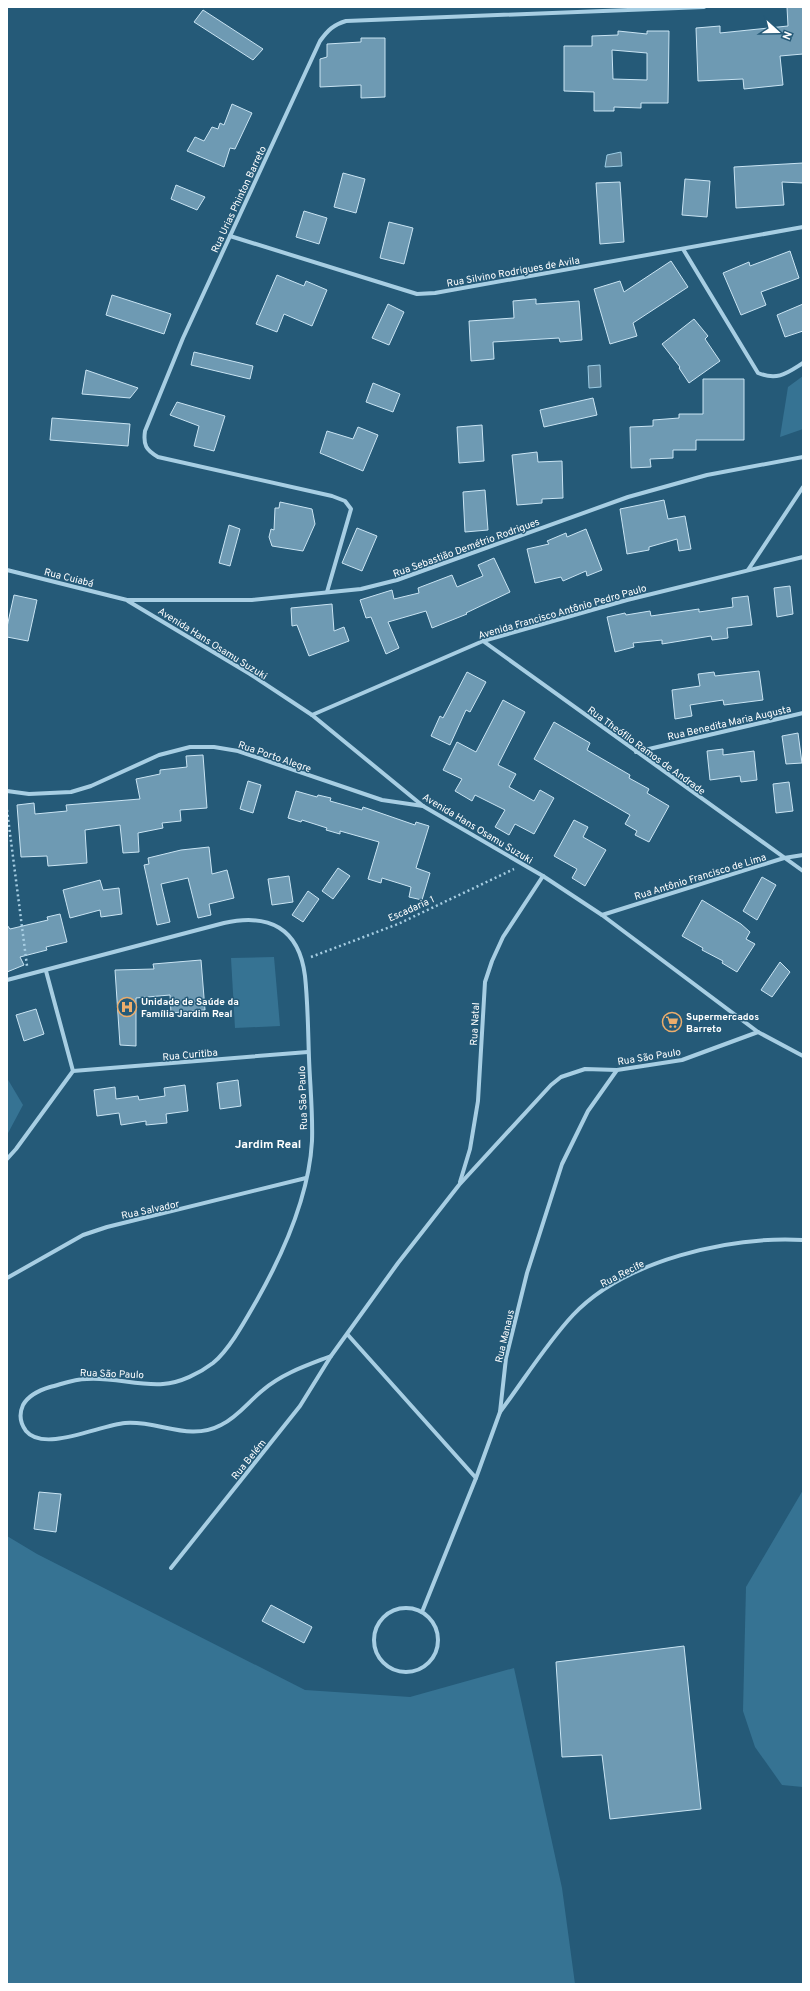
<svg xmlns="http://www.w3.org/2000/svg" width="810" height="1991" font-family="Overpass,sans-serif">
  <rect width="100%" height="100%" fill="#255a78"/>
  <g fill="#367393">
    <polygon points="803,376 803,429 780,437 788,387"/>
    <polygon points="274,957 280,1026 235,1028 231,958"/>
    <polygon points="7,1078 23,1105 7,1135"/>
    <polygon points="803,1490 803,1787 782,1785 755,1747 743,1711 746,1587"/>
    <polygon points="7,1536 37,1554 305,1690 410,1697 514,1668 562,1888 575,1984 7,1984"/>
  </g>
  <g fill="#61879d" stroke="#9ccce4">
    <polygon points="621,152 622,166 605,167 607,155"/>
    <polygon points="600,365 601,387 589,388 588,366"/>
  </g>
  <g fill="#6e9ab3" stroke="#c9e4f3" fill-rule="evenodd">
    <polygon points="787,7 803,7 803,54 780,56 783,85 744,89 743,79 698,81 696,28 720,26 720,33 788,26"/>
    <polygon points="203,10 263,49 253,60 194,22"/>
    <path d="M618,31L647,34V31H669L668,103H641V108L614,107V111H594V92L564,91V46H592V36L618,35ZM612,50L647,53V80L613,79Z"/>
    <polygon points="361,38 385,38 385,97 361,98 361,85 320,87 320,59 327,57 327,44 361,42"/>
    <polygon points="232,104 252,113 235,149 230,148 224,167 187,151 195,137 204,141 212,127 218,129 220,123 224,125"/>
    <polygon points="803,163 803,183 782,182 784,205 736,208 734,167"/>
    <polygon points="343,173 365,179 356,213 334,207"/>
    <polygon points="685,179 710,181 707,217 682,215"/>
    <polygon points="620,182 624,242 600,244 596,183"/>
    <polygon points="176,185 205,197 197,210 171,199"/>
    <polygon points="304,211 327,218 319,244 296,237"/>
    <polygon points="389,222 413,228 404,264 380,258"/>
    <polygon points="790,251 799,278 761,292 766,305 741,315 723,273 749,262 750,266"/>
    <polygon points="671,261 688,287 633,323 637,336 610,344 594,289 620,281 624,292"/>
    <polygon points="277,275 304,286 306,281 327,290 312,326 284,314 277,332 256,324"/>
    <polygon points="112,295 171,314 164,334 106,315"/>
    <polygon points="536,299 536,304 579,301 582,340 560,342 559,338 493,342 494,359 471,361 469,321 514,318 513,301"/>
    <polygon points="388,304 404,312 389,345 372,338"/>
    <polygon points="803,304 803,331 785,337 777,315"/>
    <polygon points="694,319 708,336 705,339 720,361 689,383 679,368 680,367 662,344"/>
    <polygon points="194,352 253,366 250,379 191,365"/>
    <polygon points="86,370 138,388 130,398 82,394"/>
    <polygon points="703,379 744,379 744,440 696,440 696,450 673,450 673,458 650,459 651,467 631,468 630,427 653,426 653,420 679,418 679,414 703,414"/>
    <polygon points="373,383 400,394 393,412 366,402"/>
    <polygon points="593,398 597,415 544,427 540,410"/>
    <polygon points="177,402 225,416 214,451 194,446 199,426 170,415"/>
    <polygon points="52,418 130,424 128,446 50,440"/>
    <polygon points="482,425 484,461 459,463 457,427"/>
    <polygon points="358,427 378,435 363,471 320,453 327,431 353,439"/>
    <polygon points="537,452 538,462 562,461 563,498 542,499 542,503 517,505 512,455"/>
    <polygon points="485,490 488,530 465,532 463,492"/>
    <polygon points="664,500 668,519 685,516 691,549 679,551 677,539 649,547 649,550 627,554 620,509"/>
    <polygon points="280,502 312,509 315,524 303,551 272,546 269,537 271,529 274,530 275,508 279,508"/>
    <polygon points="229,525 240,529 230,566 219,563"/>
    <polygon points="357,528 377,536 362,571 342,563"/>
    <polygon points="586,529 602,570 587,576 586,571 563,581 561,577 535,583 527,549 549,544 547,541 566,533 567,537"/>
    <polygon points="494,558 510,592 466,613 467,614 432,628 426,611 388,622 399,648 386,654 371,617 366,618 360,600 392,590 394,599 419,593 418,588 452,575 457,587 483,576 478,565"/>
    <polygon points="790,586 793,614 777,617 774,588"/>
    <polygon points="14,595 37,600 28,641 7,637 7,627"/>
    <polygon points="748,596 752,625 727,628 728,638 712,640 711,636 662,644 662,640 633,643 634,647 615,652 607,617 625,613 626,615 650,611 651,616 699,609 699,612 733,607 732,598"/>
    <polygon points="332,604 334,631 344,627 349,641 309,656 297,625 292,626 291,608"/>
    <polygon points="759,671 763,700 724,705 723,700 690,705 692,716 675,719 672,690 700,686 698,674 714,672 715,676"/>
    <polygon points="467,672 486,682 470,712 466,710 450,745 431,736 440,716 443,718"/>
    <polygon points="503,700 525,712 498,765 516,774 509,787 534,801 540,790 554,798 534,834 515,824 509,835 495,827 505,810 475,795 472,801 455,791 462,779 443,770 457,742 476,752"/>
    <polygon points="554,722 590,743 587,750 630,775 629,778 649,789 647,793 669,806 649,842 635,835 637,831 625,824 630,815 534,759"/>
    <polygon points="798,733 802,763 786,764 782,736"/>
    <polygon points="723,749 723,755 754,751 757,780 741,782 740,776 710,780 707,751"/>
    <polygon points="203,755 207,808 180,810 181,821 162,823 163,828 138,833 139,852 123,853 120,825 85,830 87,863 48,866 47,856 21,857 17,805 34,803 35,814 67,811 66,805 140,799 136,779 160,774 160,770 187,767 186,756"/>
    <polygon points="248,781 261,785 253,813 240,809"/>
    <polygon points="789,782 793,811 776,813 773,784"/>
    <polygon points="296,791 317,797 318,795 331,798 330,801 362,810 363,807 415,825 416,822 429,826 416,868 430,873 422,900 409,897 411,887 382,878 381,883 368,879 379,842 340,831 340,834 326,830 327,828 302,820 301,822 288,818"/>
    <polygon points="574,820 588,827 583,837 606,850 585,886 572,878 577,869 554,856"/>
    <polygon points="209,847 212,874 227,870 234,898 209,904 211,915 198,918 188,878 161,884 170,922 157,925 144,865 149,864 148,858 181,850"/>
    <polygon points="338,868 350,876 333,899 322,891"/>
    <polygon points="289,876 293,902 272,905 268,879"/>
    <polygon points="762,877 776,885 757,920 743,911"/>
    <polygon points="100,880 103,890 119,888 122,914 101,917 100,910 70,918 63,890"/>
    <polygon points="308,891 319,899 303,922 292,915"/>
    <polygon points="702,900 741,924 750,932 746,939 755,944 737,972 722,963 723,961 702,950 703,948 682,936"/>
    <polygon points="60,914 67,942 46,947 47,950 20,957 24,965 7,972 7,925 10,929 48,920 47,917"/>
    <polygon points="201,960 205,1010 171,1013 170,995 136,998 136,1046 120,1045 115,970 154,969 153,964"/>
    <polygon points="780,962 790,972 772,997 761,990"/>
    <polygon points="36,1009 44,1034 24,1041 16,1015"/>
    <polygon points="238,1080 241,1106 220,1109 217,1083"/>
    <polygon points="185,1085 188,1111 166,1114 167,1123 146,1125 146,1121 121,1125 119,1113 97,1116 94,1090 115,1087 116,1099 138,1096 139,1100 165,1096 164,1088"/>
    <polygon points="39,1492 61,1494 56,1532 34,1529"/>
    <polygon points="271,1605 312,1627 304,1643 262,1621"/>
    <polygon points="684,1646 701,1809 610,1819 602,1755 562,1757 556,1662"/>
  </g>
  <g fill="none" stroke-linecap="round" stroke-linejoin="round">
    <g stroke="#a7cee3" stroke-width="2.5" stroke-dasharray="2 3" stroke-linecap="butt">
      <polyline points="7,810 27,966"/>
      <polyline points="311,957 398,924 514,869"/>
    </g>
    <g stroke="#a7cee3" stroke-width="4">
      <polyline points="230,236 417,294 435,293 803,227"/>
      <path d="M683,249L758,373C778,381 787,373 803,363"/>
      <polyline points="7,570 127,600 252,600 361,589 397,580 628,497 707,475 803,457"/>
      <polyline points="748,570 803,487"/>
      <path d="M327,592L351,509L345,501L332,496L158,457C146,450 143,445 145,431L183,338L320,41C328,30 333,25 346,21L704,7"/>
      <polyline points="128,601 250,674 312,715 423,806 543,876 602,915 758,1032 803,1056"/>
      <polyline points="483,641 803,871"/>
      <polyline points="312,715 483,641 627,600 803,557"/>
      <polyline points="636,752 803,713"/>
      <polyline points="7,791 29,794 71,792 91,786 159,755 190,747 214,747 238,751 382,800 423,806"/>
      <polyline points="602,915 784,858 803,855"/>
      <polyline points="46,971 73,1071"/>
      <path d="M7,980L224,923C269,913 299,928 305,976C308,1004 308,1031 309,1058C310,1085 313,1114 312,1141C309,1196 284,1252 257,1300C246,1319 230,1349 213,1363C200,1373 180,1383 163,1384C139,1386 112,1377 87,1379C74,1379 62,1384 50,1387C40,1390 28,1396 23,1405C19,1414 20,1423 26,1431C44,1453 100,1425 125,1423C158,1420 189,1442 221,1425C238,1417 249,1401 263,1390C283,1373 308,1365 331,1356"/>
      <polyline points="7,1159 16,1149 73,1071 308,1052"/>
      <polyline points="460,1182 470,1149 478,1101 485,982 492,961 503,937 543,876"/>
      <polyline points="7,1278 83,1235 107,1227 306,1178"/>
      <polyline points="348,1335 476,1478"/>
      <path d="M500,1412C524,1380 546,1344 573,1315C625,1260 730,1236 803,1240"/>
      <polyline points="171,1568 300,1406 331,1356 398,1263 459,1185 551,1085 561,1077 585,1069 617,1070 682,1060 758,1032"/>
      <circle cx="406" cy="1640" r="32"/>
      <polyline points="422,1612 476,1478 500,1412 506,1358 527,1273 562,1164 588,1111 617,1070"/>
    </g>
  </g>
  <defs>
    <g id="hospital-ring" transform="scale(1)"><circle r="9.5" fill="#255a78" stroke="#ecad6c" stroke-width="1.5"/><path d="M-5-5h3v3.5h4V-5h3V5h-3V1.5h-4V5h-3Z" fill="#ecad6c"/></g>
    <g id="supermarket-ring" transform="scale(1)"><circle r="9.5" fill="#255a78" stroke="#ecad6c" stroke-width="1.5"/><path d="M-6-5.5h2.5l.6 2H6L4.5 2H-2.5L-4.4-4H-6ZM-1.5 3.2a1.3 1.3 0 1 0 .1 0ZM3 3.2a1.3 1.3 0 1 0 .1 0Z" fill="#ecad6c"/></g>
  </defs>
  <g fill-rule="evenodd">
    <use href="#hospital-ring" x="127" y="1007"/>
    <use href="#supermarket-ring" x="672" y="1022"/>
  </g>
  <g text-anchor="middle" stroke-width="3" stroke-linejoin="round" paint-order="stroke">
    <g font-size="10" fill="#fff" stroke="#255a78">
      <text transform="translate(238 199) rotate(-65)" y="4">Rua Urias Phinton Barreto</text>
      <text transform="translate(513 271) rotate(-10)" y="4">Rua Silvino Rodrigues de Avila</text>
      <text transform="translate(466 547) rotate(-20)" y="4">Rua Sebastião Demétrio Rodrigues</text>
      <text transform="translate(69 577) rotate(14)" y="4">Rua Cuiabá</text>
      <text transform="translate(562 611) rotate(-16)" y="4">Avenida Francisco Antônio Pedro Paulo</text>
      <text transform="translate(213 643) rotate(32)" y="4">Avenida Hans Osamu Suzuki</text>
      <text transform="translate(729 722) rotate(-13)" y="4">Rua Benedita Maria Augusta</text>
      <text transform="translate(647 750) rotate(36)" y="4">Rua Theófilo Ramos de Andrade</text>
      <text transform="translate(275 756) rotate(19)" y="4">Rua Porto Alegre</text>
      <text transform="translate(478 828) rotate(31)" y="4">Avenida Hans Osamu Suzuki</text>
      <text transform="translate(700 876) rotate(-17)" y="4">Rua Antônio Francisco de Lima</text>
      <text transform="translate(411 908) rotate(-24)" y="4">Escadaria 1</text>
      <text transform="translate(474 1024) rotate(-87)" y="4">Rua Natal</text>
      <text transform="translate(190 1054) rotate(-5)" y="4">Rua Curitiba</text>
      <text transform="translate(649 1056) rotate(-9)" y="4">Rua São Paulo</text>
      <text transform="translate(302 1098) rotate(-92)" y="4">Rua São Paulo</text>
      <text transform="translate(150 1209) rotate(-12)" y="4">Rua Salvador</text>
      <text transform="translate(622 1273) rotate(-27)" y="4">Rua Recife</text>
      <text transform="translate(504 1336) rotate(-77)" y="4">Rua Manaus</text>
      <text transform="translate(112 1373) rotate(2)" y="4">Rua São Paulo</text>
      <text transform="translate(248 1459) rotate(-51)" y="4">Rua Belém</text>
    </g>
    <g font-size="10" font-weight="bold" fill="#fff" stroke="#255a78" text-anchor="start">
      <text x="141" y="1005">Unidade de Saúde da<tspan x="141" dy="12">Família Jardim Real</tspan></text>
      <text x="686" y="1020">Supermercados<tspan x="686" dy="12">Barreto</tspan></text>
    </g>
    <g font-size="12" font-weight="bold" fill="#fff" stroke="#255a78">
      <text x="268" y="1148">Jardim Real</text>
    </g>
  </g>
  <rect width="810" height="1991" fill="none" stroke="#ffffff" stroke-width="16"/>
  <g transform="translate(778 32) rotate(111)" stroke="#255a78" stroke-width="3" paint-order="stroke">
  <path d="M0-3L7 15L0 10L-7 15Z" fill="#ffffff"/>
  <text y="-6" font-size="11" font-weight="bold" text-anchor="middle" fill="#ffffff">N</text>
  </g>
</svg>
